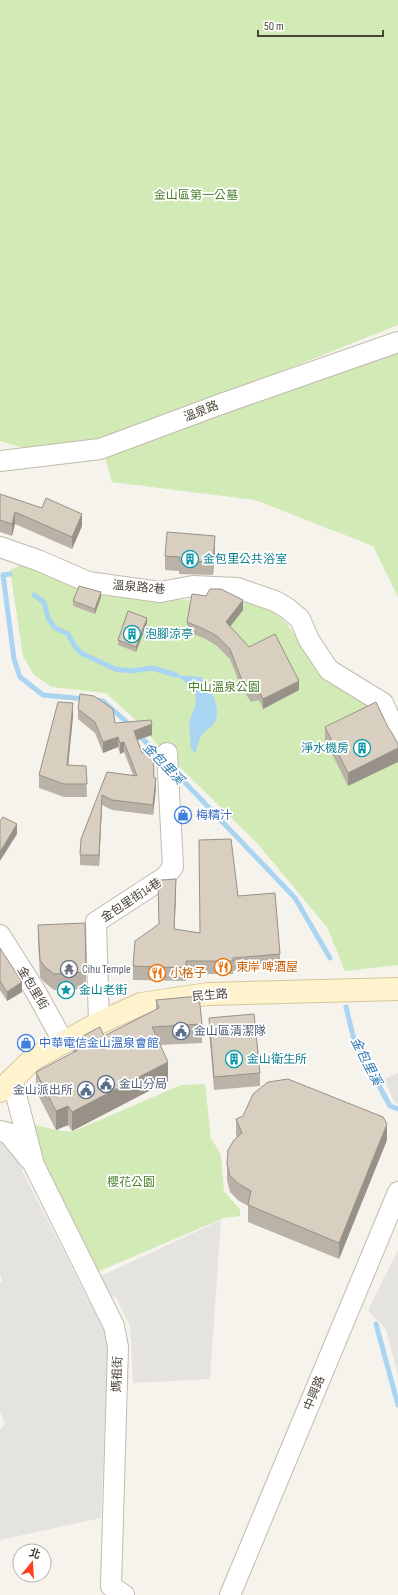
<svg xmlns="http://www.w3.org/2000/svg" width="398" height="1595" font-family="'Sofia Sans Condensed','Noto Sans TC',sans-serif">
  <rect width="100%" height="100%" fill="#f6f3ec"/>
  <g fill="#d2eab5">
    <polygon points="0,0 398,0 398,325 102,443 38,452 0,441"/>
    <polygon points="398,350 398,597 373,546 255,500 112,482 104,454"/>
    <polygon points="26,563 108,590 193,601 232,595 270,607 285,622 330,679 364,704 378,711 398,754 398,965 345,971 327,927 257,843 159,747 140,724 106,693 52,687 34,675 23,656 10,570"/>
    <polygon points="205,1084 211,1138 221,1155 224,1191 240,1210 240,1216 224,1218 97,1272 33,1146 27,1123 56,1130 72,1132 181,1085"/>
  </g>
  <g fill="#e5e3e0">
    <polygon points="398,1073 398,1104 395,1103 384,1079"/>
    <polygon points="0,1142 8,1143 108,1339 101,1518 0,1540 0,1430 5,1424 0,1411 0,1283 2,1281 0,1274"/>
    <polygon points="221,1220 210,1379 133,1383 130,1326 116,1297 108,1296 99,1277"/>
    <polygon points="398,1250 398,1375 386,1329 368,1310"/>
  </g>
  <path fill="#a9d4f2" d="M176,675L201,677C210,687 222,708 215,722C211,728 203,732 200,738C198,743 197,749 195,753L191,749L189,722L196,704L195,694L190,686Z"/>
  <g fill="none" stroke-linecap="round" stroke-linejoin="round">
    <g stroke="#a9d4f2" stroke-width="5">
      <polyline points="10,574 3,575 14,659 20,677 43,695 85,699"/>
      <polyline points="34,595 44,602 48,618 55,628 68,634 74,645 81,653 115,669 131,671 152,668 176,675"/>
      <polyline points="95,700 103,701 131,726"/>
      <polyline points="138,734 161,758"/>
      <polyline points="174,771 295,898 330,958"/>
      <polyline points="346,1007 354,1040 390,1106 398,1109"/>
      <polyline points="376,1324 398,1405"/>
    </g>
    <g stroke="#c2bbae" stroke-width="22">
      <g id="street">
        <polyline points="0,461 100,449 221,404 398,342"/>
        <polyline points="0,547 40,561 88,582 160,592 193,586 237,588 275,601 287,608 300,619 309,640 329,670 383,703 398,736"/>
        <polyline points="0,935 36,992 64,1043"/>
        <polyline points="99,1023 96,922 165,877 173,867 167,753"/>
        <polyline points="12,1079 34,1165 114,1326 118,1347 111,1586 124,1595"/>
        <polyline points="0,1131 8,1133 30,1160"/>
        <polyline points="230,1595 398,1192"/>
      </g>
    </g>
    <g stroke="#d6c79b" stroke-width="24">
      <polyline id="secondary" points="0,1091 33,1059 99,1023 141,1004 208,994 398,989"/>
    </g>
    <use href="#street" stroke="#fff" stroke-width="20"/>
    <use href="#secondary" stroke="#fff3cd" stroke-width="22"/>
  </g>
  <g fill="#bab2a6">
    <polygon points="0,494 82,526 72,549 15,524 12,536 0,532"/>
    <polygon points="215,549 213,575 179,574 179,571 165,570 165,556"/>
    <polygon points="101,597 95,614 73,606 73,601"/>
    <polygon points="243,610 230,626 249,647 299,690 263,709 259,700 251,702 241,687 230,659 217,646 204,638 187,632 187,622"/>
    <polygon points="147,623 136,652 118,645 118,640"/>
    <polygon points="78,709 115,723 152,735 138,740 142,753 154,778 156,788 153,815 112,810 102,805 99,866 80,865 80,855 107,772 133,775 124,752 120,754 118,747 103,753 95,733 78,719"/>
    <polygon points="73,716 68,765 86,766 87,797 64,797 39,788 39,775"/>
    <polygon points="325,727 388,727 348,786 325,740"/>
    <polygon points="176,892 174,929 200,933 238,896 280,954 280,967 233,971 233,974 186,974 186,981 133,980 133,966 159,924"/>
    <polygon points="38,925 86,972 86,989 54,990 44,982 40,977 38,941"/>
    <polygon points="0,948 22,992 7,1001 0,990"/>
    <polygon points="156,1000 202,1024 202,1043 160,1045 168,1081 72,1131 68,1125 56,1130 36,1091 36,1072 73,1053 73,1041 104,1036 156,1010"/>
    <polygon points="209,1018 260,1073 260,1086 214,1090 209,1031"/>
    <polygon points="236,1119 387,1140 339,1259 248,1222 248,1206 239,1201 230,1192 227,1180 227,1164 237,1138 236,1135"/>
  </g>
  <g fill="#979187">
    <polygon points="15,512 15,524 12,536 12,524"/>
    <polygon points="82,514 82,526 72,549 72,537"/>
    <polygon points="215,536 215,549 213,575 213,562"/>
    <polygon points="101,592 101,597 95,614 95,609"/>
    <polygon points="243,600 243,610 226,632 226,622"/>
    <polygon points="147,618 147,623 136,652 136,647"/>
    <polygon points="299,681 299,690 263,709 263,699"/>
    <polygon points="73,703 73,716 67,778 67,765"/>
    <polygon points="152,724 152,735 134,741 134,731"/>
    <polygon points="118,737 118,747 103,753 103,742"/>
    <polygon points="124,742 124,752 120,754 120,743"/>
    <polygon points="398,748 398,762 348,786 348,773"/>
    <polygon points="156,778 156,788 153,815 153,805"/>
    <polygon points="102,795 102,805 99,866 99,855"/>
    <polygon points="17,824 17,834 0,861 0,852"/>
    <polygon points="176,879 176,892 174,943 174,929"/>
    <polygon points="22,982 22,992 7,1001 7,992"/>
    <polygon points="168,1062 168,1081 72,1131 72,1112"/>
    <polygon points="68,1106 68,1125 56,1130 56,1111"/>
    <polygon points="387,1124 387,1140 339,1259 339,1243"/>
  </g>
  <g fill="#d8cfc1" stroke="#979187">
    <polygon points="0,494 42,508 46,498 82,514 72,537 15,512 12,524 0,520"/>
    <polygon points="167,532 215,536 213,562 179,561 180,557 165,556"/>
    <polygon points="79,586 101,592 95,609 73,601"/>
    <polygon points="210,589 221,589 243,600 226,622 249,647 275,634 299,681 263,699 259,691 251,692 241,678 230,649 217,636 204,629 187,622 192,594 206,596"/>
    <polygon points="128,611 147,618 136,647 118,640"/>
    <polygon points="80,694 94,696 113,709 115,723 151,720 152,724 134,731 142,753 153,752 154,778 156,778 153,805 112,800 102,795 99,855 80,855 81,839 107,772 137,776 124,742 120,743 118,737 103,742 95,722 78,709"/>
    <polygon points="58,702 73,703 67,765 86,766 87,784 64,784 39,775"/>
    <polygon points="376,702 388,727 392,733 398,744 398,748 348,773 325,727"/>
    <polygon points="3,817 17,824 0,852 0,821"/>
    <polygon points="231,839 238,896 275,893 280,954 233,958 233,961 186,961 186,968 133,966 135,941 159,924 158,882 161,880 176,879 174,929 200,933 199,840"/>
    <polygon points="85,923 86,972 54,974 44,966 40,960 38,925"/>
    <polygon points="0,948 22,982 7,992 0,981"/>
    <polygon points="199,996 202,1024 152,1027 168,1062 72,1112 68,1106 56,1111 36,1072 78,1050 73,1041 100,1027 104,1036 159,1008 156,1000"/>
    <polygon points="254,1014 260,1073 214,1077 209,1018"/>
    <polygon points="288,1079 383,1117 387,1124 339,1243 248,1205 251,1191 239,1184 230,1176 227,1164 228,1150 234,1140 242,1133 236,1119 243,1116 253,1094 268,1082"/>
  </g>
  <defs>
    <g id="building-ring" transform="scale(0.9)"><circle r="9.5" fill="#fff" stroke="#0f9aa8" stroke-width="1.5"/><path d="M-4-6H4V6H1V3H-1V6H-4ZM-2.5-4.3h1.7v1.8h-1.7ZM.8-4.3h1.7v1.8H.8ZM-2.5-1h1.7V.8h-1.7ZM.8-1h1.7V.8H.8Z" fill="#0f9aa8"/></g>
    <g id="shop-ring" transform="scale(0.9)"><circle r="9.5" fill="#fff" stroke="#3f7fe0" stroke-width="1.5"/><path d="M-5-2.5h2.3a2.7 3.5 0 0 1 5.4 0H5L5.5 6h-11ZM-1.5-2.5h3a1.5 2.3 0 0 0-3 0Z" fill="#3f7fe0"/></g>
    <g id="restaurant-ring" transform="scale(0.9)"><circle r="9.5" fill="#fff" stroke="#e8710a" stroke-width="1.5"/><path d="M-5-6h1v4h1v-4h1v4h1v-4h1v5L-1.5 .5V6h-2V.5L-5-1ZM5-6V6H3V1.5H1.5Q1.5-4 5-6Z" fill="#e8710a"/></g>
    <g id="temple-ring" transform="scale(0.9)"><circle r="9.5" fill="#fff" stroke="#6b7280" stroke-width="1.5"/><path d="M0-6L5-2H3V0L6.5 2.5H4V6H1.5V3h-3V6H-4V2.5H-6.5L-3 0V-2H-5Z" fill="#6b7280"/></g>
    <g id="sight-ring" transform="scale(0.9)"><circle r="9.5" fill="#fff" stroke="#0f9aa8" stroke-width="1.5"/><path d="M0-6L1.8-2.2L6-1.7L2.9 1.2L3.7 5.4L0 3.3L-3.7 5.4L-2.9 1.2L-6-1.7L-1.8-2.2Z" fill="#0f9aa8"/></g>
    <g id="civic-ring" transform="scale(0.9)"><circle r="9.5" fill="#fff" stroke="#5c6f8a" stroke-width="1.5"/><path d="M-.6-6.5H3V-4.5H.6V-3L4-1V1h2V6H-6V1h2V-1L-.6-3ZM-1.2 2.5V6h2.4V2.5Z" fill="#5c6f8a"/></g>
  </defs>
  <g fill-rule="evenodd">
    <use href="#building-ring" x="190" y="559"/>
    <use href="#building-ring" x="132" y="634"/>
    <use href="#building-ring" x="362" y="748"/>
    <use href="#shop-ring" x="183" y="815"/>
    <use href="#restaurant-ring" x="223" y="967"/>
    <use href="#temple-ring" x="69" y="969"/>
    <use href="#restaurant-ring" x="157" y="973"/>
    <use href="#sight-ring" x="66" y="990"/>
    <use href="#civic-ring" x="181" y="1031"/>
    <use href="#shop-ring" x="26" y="1043"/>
    <use href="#building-ring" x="234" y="1059"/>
    <use href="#civic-ring" x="106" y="1084"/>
    <use href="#civic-ring" x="86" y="1090"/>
  </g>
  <g text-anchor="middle" stroke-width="3.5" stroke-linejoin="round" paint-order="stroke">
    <g font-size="12" fill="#4a7f2a" stroke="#fff">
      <text x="196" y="199">金山區第一公墓</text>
      <text x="224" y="691">中山溫泉公園</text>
      <text x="131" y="1186">櫻花公園</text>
    </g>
    <g font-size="12" fill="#4b4439" stroke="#fff">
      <text transform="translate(201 411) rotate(-21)" y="4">溫泉路</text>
      <text transform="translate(139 587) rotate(5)" y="4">溫泉路2巷</text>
      <text transform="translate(131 900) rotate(-33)" y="4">金包里街14巷</text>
      <text transform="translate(33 988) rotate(59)" y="4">金包里街</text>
      <text transform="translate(210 995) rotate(-5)" y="4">民生路</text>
      <text transform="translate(117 1374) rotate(-88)" y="4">媽祖街</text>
      <text transform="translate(314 1393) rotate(-68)" y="4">中興路</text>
    </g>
    <g font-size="12" fill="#0d838f" stroke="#fff" text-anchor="start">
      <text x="203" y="563">金包里公共浴室</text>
      <text x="145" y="638">泡腳涼亭</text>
      <text x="349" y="752" text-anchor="end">淨水機房</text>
      <text x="79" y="994">金山老街</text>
      <text x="247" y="1063">金山衛生所</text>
    </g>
    <g font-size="12" fill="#366cbe" stroke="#fff" text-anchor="start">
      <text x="196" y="819">梅精汁</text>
      <text x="39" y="1047">中華電信金山溫泉會館</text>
    </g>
    <g font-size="12" fill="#c56008" stroke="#fff" text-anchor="start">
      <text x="236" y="971">東岸 啤酒屋</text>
      <text x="170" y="977">小格子</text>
    </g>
    <g font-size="12" fill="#5b616d" stroke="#fff" text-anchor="start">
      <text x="82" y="973">Cihu Temple</text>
    </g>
    <g font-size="12" fill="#4e5e75" stroke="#fff" text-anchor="start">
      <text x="194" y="1035">金山區清潔隊</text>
      <text x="119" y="1088">金山分局</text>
      <text x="73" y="1094" text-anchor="end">金山派出所</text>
    </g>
    <g font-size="13" font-style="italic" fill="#2e7ab2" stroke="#fff">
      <text transform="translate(164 763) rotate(46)" y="5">金包里溪</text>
      <text transform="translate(367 1061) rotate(63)" y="5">金包里溪</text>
    </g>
  </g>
  <g transform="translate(32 1563) rotate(18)"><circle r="19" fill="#ffffff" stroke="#b7b4b0"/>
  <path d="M0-3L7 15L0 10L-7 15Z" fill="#fc3f1d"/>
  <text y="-6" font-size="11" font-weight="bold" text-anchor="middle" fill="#4b4439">北</text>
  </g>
  <path d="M258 30v6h125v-6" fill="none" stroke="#4b4439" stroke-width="2"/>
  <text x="264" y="30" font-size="12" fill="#4b4439" stroke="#ffffff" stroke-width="3" paint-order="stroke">50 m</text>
</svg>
